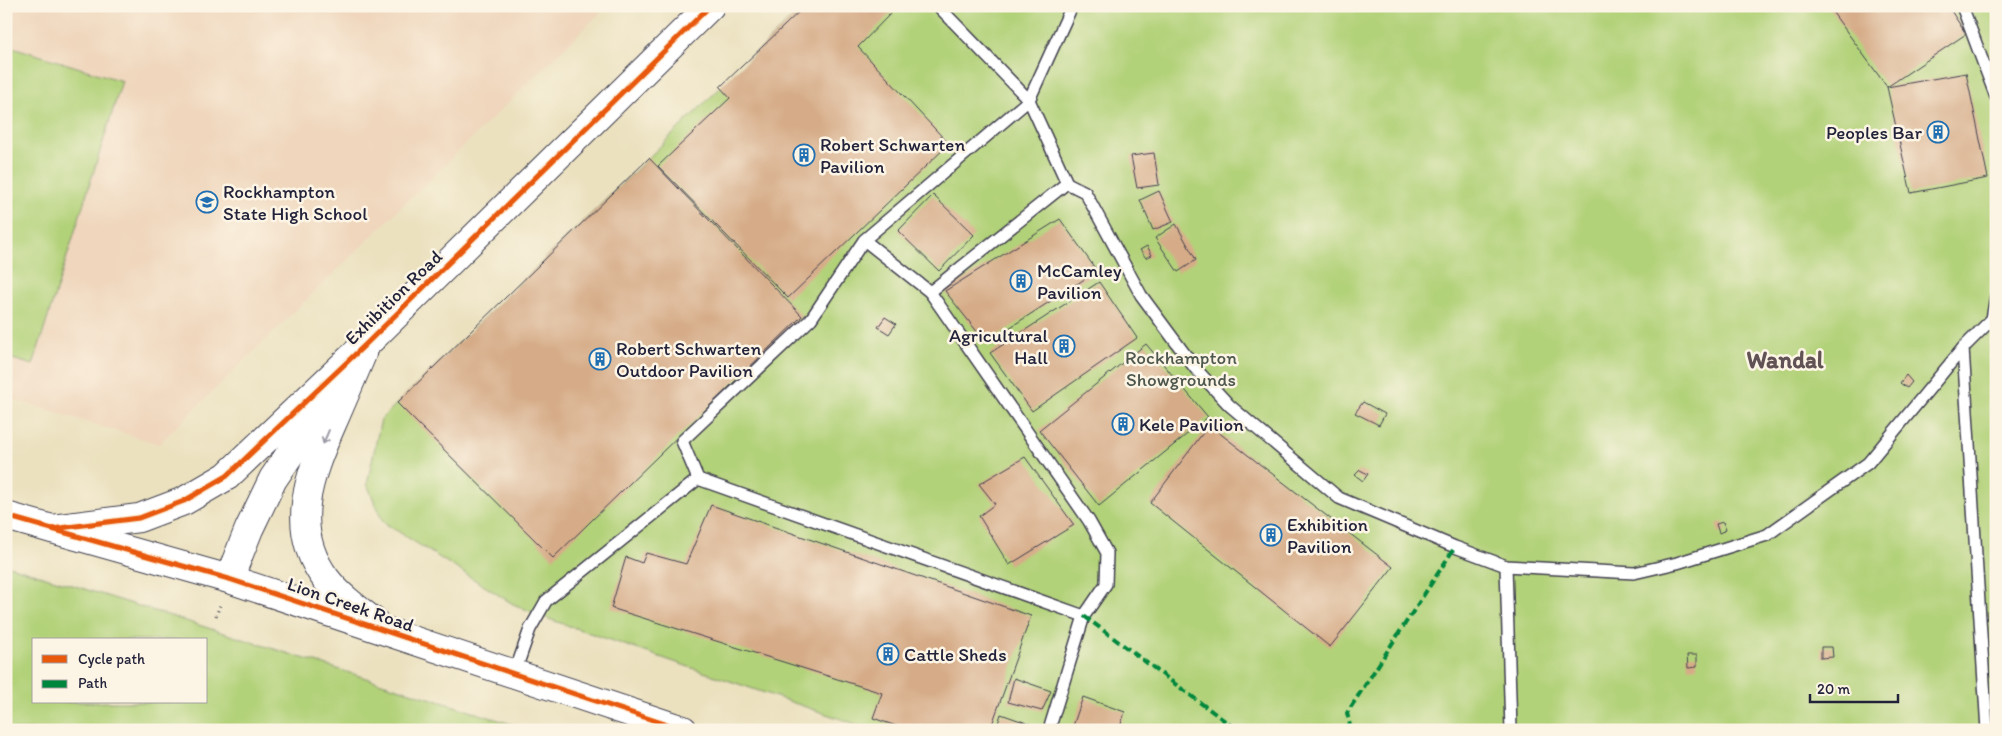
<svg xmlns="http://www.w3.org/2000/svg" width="2002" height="736" font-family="Itim,sans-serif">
  <rect width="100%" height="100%" fill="#fcf5e5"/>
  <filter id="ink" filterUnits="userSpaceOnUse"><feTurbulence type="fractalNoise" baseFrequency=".02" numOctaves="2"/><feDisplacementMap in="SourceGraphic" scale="10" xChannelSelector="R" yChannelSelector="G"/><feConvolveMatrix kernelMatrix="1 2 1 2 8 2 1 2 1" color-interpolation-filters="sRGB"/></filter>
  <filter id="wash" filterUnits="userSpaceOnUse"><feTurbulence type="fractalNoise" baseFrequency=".0096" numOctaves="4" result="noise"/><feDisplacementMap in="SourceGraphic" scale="20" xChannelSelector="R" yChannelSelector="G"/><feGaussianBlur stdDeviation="1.12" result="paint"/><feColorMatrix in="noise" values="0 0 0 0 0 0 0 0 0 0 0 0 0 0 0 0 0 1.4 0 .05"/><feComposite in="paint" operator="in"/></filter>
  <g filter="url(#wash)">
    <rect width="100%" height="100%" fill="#ebe1bf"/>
    <polygon fill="#efd6bc" points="6,6 607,6 159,444 6,397"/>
    <g fill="#b2d279" stroke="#6a7a5a" fill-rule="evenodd">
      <polygon points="804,6 1996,6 1996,730 873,730 546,618 513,604 383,522 367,484 381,419"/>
      <polygon points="6,45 122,81 33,365 6,357"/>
      <path d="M6,565L72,585L530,730H6ZM34,640H206V702H34Z"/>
    </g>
    <g id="blocks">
      <g fill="#d6ac88">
        <polygon points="805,6 889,6 893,11 858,47 949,144 788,298 658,166 730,98 720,87"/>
        <polygon points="1828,6 1948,6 1966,34 1887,87"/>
        <polygon points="1966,73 1988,178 1911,193 1887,87"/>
        <polygon points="1154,153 1159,185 1137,188 1131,156"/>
        <polygon points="649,158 802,316 553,558 397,403"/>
        <polygon points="1159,191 1173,222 1153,230 1140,200"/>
        <polygon points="933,195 974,235 939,271 898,231"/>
        <polygon points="1060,219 1097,271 986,343 945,291"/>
        <polygon points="1176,224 1196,260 1178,272 1155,238"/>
        <polygon points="1147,246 1152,255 1146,258 1140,250"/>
        <polygon points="1099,282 1137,338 1032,411 990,353"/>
        <polygon points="885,317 896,324 889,334 878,327"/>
        <polygon points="1146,344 1208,417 1099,506 1039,430"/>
        <polygon points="1906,375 1912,382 1907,388 1900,383"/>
        <polygon points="1363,402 1385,414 1379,425 1355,413"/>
        <polygon points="1209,425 1393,567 1330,647 1150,503"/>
        <polygon points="1025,457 1074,525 1009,565 979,516 995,504 979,484"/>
        <polygon points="1360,470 1368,474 1363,481 1355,475"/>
        <polygon points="711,505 1031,616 990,730 908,730 873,718 882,693 611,608 626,557 642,563 646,553 686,564"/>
        <polygon points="1723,522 1726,530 1719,533 1716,524"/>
        <polygon points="1821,647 1832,647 1833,657 1821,658"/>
        <polygon points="1687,655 1697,655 1697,667 1688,668"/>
        <polygon points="1014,678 1051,691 1042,711 1008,702"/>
        <polygon points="1083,697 1125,712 1119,730 1084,730 1073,726"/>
        <polygon points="1001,714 1035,726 1034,730 996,730"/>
      </g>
    </g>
  </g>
  <g filter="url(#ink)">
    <use href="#blocks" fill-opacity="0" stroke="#403f4f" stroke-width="1"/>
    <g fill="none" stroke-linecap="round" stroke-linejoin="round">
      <g stroke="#403f4f" stroke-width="14">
        <g id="lane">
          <polyline points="938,6 1029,100 1072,6"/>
          <polyline points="1962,6 1996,97"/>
          <polyline points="1067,183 1085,192 1141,295 1195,368 1229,405 1339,498 1455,547 1506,566 1634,573 1677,563 1767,535 1868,463 1963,348 1987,730"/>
          <polyline points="1992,319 1996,296"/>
          <polyline points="1963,348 1996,315"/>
          <polyline points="698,479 1084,616 1106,584 1107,553 1089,521 930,292"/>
          <polyline points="1506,566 1511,730"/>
          <polyline points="514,675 530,629 546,601 698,479 682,441 811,319 864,240 1029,100 1067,183 930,292 864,240"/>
          <polyline points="1049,730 1084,616"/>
        </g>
      </g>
      <g stroke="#403f4f" stroke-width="30">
        <g id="secondary">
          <path d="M362,354C352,378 342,401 332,424C309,476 288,528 326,579C339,596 357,609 374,622"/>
          <polyline points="6,516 229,579 683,730"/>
          <polyline points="52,529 139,518 184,501 227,476 366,344 710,6"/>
          <polyline points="229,579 249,529 273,479 331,394"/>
        </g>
      </g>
      <polyline stroke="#403f4f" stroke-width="3" stroke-dasharray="1 4" stroke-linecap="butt" points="216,616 220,605"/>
      <use href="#lane" stroke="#fff" stroke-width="11"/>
      <use href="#secondary" stroke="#fff" stroke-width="28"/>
      <g stroke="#00873e" stroke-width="4" stroke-dasharray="8 4" stroke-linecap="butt">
        <polyline points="1084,616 1237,730"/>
        <polyline points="1351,730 1347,713 1455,547"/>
      </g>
      <g stroke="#fcf5e5" stroke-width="8">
        <g id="cycleway">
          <polyline points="6,516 229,579 683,730"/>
          <polyline points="52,529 139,518 184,501 227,476 366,344 710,6"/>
        </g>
      </g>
      <use href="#cycleway" stroke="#e8590c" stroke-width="5"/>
    </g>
    <defs><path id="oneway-shaft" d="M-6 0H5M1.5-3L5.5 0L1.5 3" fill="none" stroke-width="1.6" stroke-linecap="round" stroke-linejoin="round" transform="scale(1.25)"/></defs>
    <use stroke="#9c9ca7" href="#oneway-shaft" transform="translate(326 437) rotate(113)"/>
  </g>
  <defs>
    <g id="building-ring" transform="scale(1.125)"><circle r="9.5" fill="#fcf5e5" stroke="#1f6fb2" stroke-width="1.5"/><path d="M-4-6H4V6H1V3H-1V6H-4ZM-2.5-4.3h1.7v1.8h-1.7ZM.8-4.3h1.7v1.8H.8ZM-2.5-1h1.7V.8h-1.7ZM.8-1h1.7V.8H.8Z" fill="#1f6fb2"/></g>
    <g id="school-ring" transform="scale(1.125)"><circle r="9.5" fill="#fcf5e5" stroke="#1f6fb2" stroke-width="1.5"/><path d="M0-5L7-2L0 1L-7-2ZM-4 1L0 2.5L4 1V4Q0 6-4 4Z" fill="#1f6fb2"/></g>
  </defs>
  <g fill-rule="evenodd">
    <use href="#building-ring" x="1938" y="132"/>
    <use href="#building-ring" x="804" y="155"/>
    <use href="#school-ring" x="207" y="202"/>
    <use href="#building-ring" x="1021" y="281"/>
    <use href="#building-ring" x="1064" y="346"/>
    <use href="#building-ring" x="600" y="359"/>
    <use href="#building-ring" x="1123" y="424"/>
    <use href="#building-ring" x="1271" y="535"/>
    <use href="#building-ring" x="888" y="654"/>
  </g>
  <g text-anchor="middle" stroke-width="5" stroke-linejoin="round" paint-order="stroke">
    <g font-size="19" fill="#22223b" stroke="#fcf5e5" text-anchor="start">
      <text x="1922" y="139" text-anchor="end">Peoples Bar</text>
      <text x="820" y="151">Robert Schwarten<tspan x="820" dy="22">Pavilion</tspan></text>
      <text x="223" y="198">Rockhampton<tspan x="223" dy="22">State High School</tspan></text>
      <text x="1037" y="277">McCamley<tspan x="1037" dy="22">Pavilion</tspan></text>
      <text x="1048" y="342" text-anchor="end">Agricultural<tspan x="1048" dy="22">Hall</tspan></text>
      <text x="616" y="355">Robert Schwarten<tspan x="616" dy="22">Outdoor Pavilion</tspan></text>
      <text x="1139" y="431">Kele Pavilion</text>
      <text x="1287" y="531">Exhibition<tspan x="1287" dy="22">Pavilion</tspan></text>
      <text x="904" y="661">Cattle Sheds</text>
    </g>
    <g font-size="19" fill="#22223b" stroke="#fcf5e5">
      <text transform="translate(393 297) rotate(-44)" y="7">Exhibition Road</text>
      <text transform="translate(351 604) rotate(19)" y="7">Lion Creek Road</text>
    </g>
    <g font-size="19" fill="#4d574e" stroke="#fcf5e5">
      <text x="1181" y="364">Rockhampton<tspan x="1181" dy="22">Showgrounds</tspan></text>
    </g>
    <g font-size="24" font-weight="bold" fill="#615256" stroke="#fcf5e5">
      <text x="1785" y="368">Wandal</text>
    </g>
  </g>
  <rect width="2002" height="736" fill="none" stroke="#fcf5e5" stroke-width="25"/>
  <rect x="32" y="638" width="175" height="65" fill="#fcf5e5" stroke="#a5a1a1"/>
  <rect x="42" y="655" width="25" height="8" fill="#e8590c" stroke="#a5a1a1"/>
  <text x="78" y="664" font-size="15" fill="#22223b">Cycle path</text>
  <rect x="42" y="680" width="25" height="8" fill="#00873e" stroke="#a5a1a1"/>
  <text x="78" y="688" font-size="15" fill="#22223b">Path</text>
  <path d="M1810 694v8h88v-8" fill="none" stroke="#22223b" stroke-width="2.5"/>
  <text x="1817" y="694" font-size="15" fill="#22223b" stroke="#fcf5e5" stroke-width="4" paint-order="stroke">20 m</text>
</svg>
